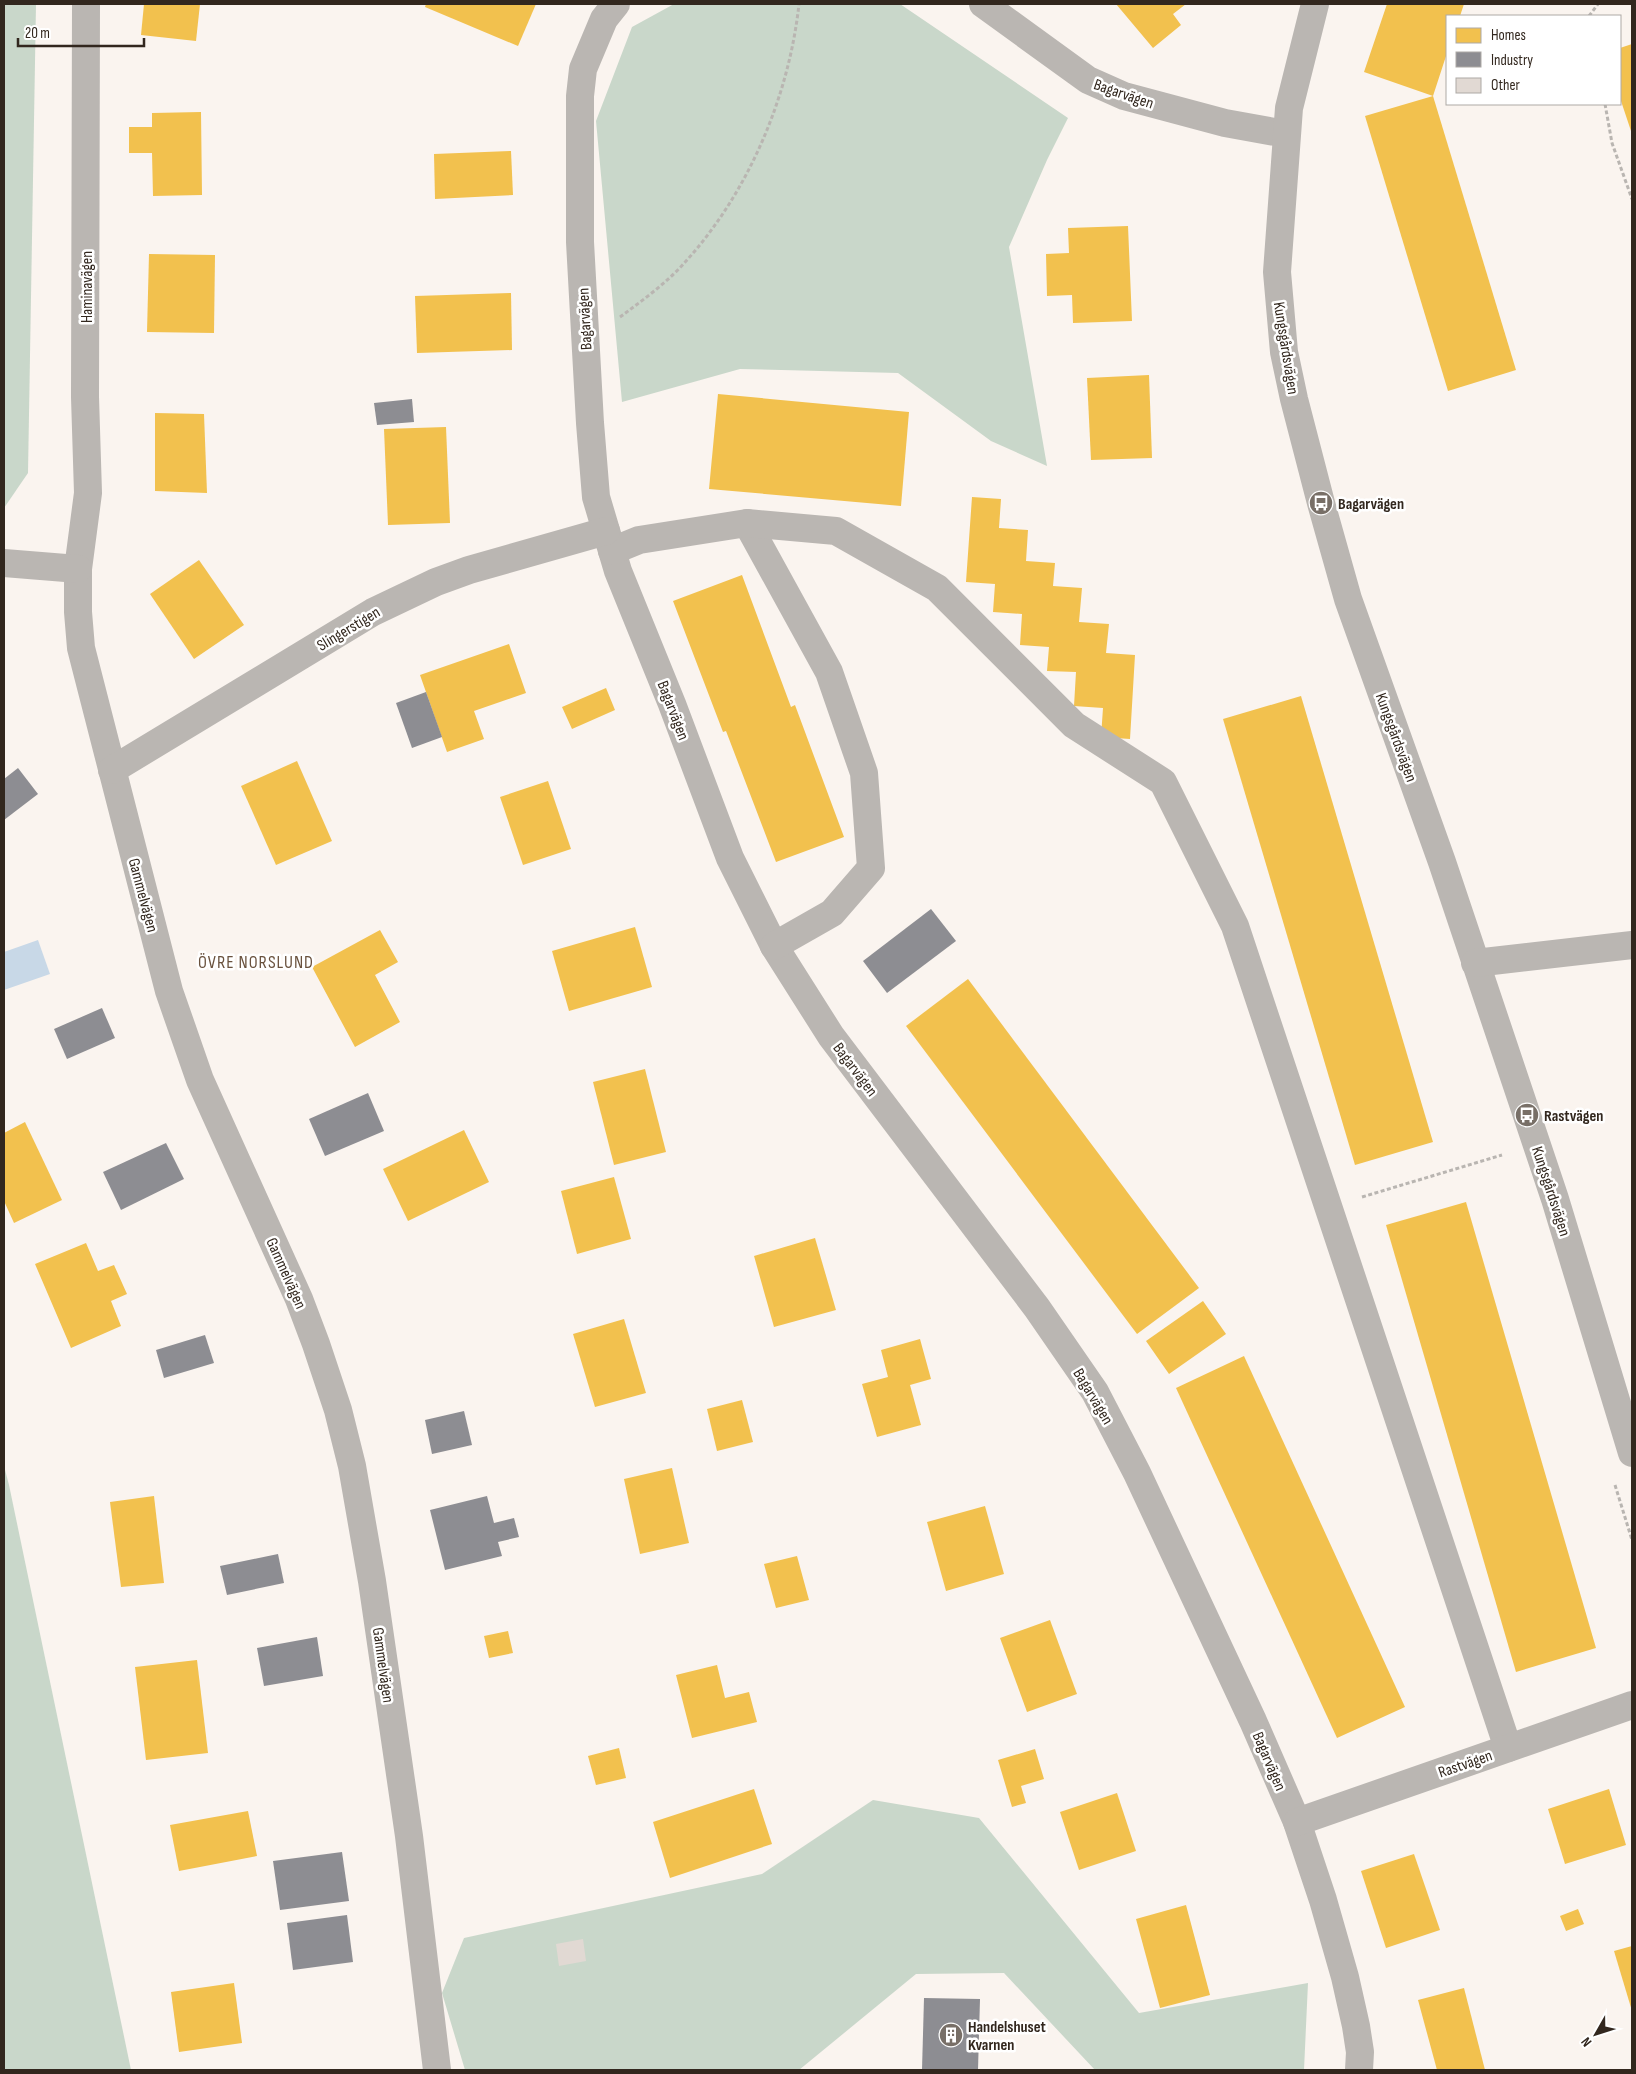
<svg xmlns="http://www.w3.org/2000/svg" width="1636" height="2074" font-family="'Sofia Sans Condensed',sans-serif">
  <rect width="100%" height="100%" fill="#faf4ef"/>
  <g fill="#c9d7ca">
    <polygon points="4,4 36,4 28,473 4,508"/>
    <polygon points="674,4 900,4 1068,118 1047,160 1009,247 1047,466 991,441 898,373 740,369 622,402 596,121 632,27"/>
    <polygon points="4,1466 9,1485 131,2070 4,2070"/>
    <polygon points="873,1800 979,1818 1139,2013 1308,1983 1304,2070 1095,2070 1004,1973 916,1974 799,2070 465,2070 442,1993 464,1938 762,1874"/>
  </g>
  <polygon fill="#c8d8e7" points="38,940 50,974 4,990 4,952"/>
  <g fill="#f2c14e">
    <polygon points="144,4 200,4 196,41 141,35"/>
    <polygon points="426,4 536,4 518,46 425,7"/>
    <polygon points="1116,4 1186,4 1173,14 1181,25 1153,48"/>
    <polygon points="1387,4 1464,4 1460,16 1447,16 1447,53 1433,96 1364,72"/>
    <polygon points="1632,44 1632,134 1620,98 1620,48"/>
    <polygon points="1433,96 1516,370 1448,391 1365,116"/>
    <polygon points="201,112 202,195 153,196 152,153 129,153 129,127 152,127 152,113"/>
    <polygon points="511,151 513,195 435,199 434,154"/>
    <polygon points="1128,226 1132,321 1073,323 1072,295 1047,296 1046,254 1069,253 1068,228"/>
    <polygon points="149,254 215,255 214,333 147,332"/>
    <polygon points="511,293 512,350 417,353 415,296"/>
    <polygon points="1149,375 1152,458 1091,460 1087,378"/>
    <polygon points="718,394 909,412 901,506 709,489"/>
    <polygon points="155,413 204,414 207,493 155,491"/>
    <polygon points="446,427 450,523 388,525 384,429"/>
    <polygon points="972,497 1001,499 999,528 1028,530 1026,561 1055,563 1053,586 1082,588 1079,622 1109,624 1106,653 1135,655 1130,739 1101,737 1103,708 1074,706 1076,672 1047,671 1049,647 1020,645 1022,614 993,612 995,584 966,582"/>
    <polygon points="199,560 244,625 194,659 150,594"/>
    <polygon points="742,575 791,707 795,705 844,837 776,862 726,731 723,732 673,601"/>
    <polygon points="509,644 526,693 474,711 484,739 447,752 420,675"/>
    <polygon points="606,688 615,710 572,729 562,707"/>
    <polygon points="1301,696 1433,1142 1355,1165 1223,719"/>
    <polygon points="297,761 332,841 276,865 241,786"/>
    <polygon points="548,781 571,849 523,865 500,797"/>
    <polygon points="635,927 652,987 569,1011 552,951"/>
    <polygon points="380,930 398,962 375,975 400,1022 355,1047 312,967"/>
    <polygon points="968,979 1199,1288 1137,1334 906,1026"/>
    <polygon points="645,1069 666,1152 614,1165 593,1082"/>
    <polygon points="25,1122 62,1200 14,1223 4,1201 4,1133"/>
    <polygon points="464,1130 489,1182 408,1221 383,1169"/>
    <polygon points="614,1177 631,1239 577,1254 561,1191"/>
    <polygon points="1466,1202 1596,1648 1516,1672 1386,1225"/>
    <polygon points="815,1238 836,1310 774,1327 754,1256"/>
    <polygon points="86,1243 98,1271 114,1265 127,1294 111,1301 121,1326 71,1348 35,1264"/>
    <polygon points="1203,1301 1226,1334 1169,1374 1146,1341"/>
    <polygon points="624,1319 646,1393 595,1407 573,1334"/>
    <polygon points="920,1339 931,1379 910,1385 921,1425 877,1437 862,1384 888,1377 881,1350"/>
    <polygon points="1244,1356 1405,1707 1337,1738 1176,1388"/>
    <polygon points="742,1400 753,1442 717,1451 707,1409"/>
    <polygon points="672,1468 689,1543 640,1554 624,1479"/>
    <polygon points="154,1496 164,1583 121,1587 110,1502"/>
    <polygon points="985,1506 1004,1574 946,1591 927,1522"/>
    <polygon points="797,1556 809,1600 776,1608 764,1564"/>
    <polygon points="1050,1620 1077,1694 1027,1712 1000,1638"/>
    <polygon points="508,1631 513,1653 489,1658 484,1636"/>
    <polygon points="197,1660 208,1753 146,1760 135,1667"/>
    <polygon points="717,1665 725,1698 749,1692 757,1722 692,1738 676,1675"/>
    <polygon points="619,1748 626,1778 596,1785 588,1756"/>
    <polygon points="1035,1749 1044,1779 1021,1786 1026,1803 1012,1807 998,1760"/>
    <polygon points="754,1789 772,1844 670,1878 653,1822"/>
    <polygon points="1609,1789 1626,1845 1565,1864 1548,1809"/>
    <polygon points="1117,1793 1136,1851 1079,1870 1060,1812"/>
    <polygon points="248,1811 257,1856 179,1871 170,1825"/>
    <polygon points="1414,1854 1440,1930 1386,1948 1361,1871"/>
    <polygon points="1186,1905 1210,1995 1160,2008 1136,1919"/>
    <polygon points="1578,1909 1584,1924 1566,1931 1560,1916"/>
    <polygon points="1632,1946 1632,2011 1614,1951"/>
    <polygon points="234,1983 242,2043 179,2052 171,1992"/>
    <polygon points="1464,1988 1485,2070 1437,2070 1418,2000"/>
  </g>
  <g fill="#8d8d92">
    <polygon points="412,399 414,422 377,425 374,403"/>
    <polygon points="426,692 442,737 412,748 396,703"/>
    <polygon points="18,768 38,794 4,820 4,779"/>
    <polygon points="931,909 956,941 887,993 863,961"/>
    <polygon points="102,1008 115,1038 67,1059 54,1029"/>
    <polygon points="368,1093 384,1131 325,1156 309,1119"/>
    <polygon points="166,1143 184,1179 121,1210 103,1172"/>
    <polygon points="205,1335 214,1363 164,1378 156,1350"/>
    <polygon points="464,1411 472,1445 432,1454 425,1420"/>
    <polygon points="487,1496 494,1523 514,1518 519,1537 498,1542 502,1556 445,1570 430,1510"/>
    <polygon points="278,1554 284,1583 227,1595 220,1566"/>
    <polygon points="317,1637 323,1676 264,1686 257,1648"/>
    <polygon points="342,1852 349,1901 280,1910 273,1861"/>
    <polygon points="347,1915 353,1962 293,1970 287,1923"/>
    <polygon points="924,1998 980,1999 978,2070 922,2070"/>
  </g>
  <polygon fill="#e1d9d3" points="583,1939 586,1961 559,1966 556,1944"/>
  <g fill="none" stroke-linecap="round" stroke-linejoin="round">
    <g stroke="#b9b5b1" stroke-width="3" stroke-dasharray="4 2.5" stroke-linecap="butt">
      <polyline points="1589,16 1598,4"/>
      <polyline points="1605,104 1612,143 1632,199"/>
      <path d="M620,317C643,300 668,282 687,260C749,191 789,96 799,4"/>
      <polyline points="1362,1197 1502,1155"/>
      <polyline points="1615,1485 1632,1540"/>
    </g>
    <g stroke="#bab6b2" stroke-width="28">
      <polyline points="86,4 85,397 88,493 78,569 78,612 81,648 169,991 200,1080 299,1299 316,1344 338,1410 352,1466 372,1581 409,1836 437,2070"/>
      <polyline points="616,4 604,19 583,69 580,96 580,242 590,423 596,497 618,571 672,704 730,858 774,946 831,1036 1037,1308 1095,1392 1137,1473 1253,1721 1297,1822 1323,1900 1345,1977 1356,2026 1360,2052 1359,2070"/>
      <polyline points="983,4 1088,80 1124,96 1225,123 1286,134"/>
      <polyline points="1315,4 1289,108 1277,272 1284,352 1294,399 1321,503 1348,599 1442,862 1555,1199 1632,1453"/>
      <polyline points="747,523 829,672 864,773 871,868 832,913 774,946"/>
      <polyline points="612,551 639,540 747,523 836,531 937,588 1074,725 1163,782 1235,926 1508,1748"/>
      <polyline points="4,563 78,569"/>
      <polyline points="112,770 373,612 436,582 469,570 606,531"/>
      <polyline points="1475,963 1632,945"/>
      <polyline points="1297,1822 1632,1705"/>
    </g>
  </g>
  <defs>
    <g id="bus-disc" transform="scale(1.25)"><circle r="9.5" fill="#786f67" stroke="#fff"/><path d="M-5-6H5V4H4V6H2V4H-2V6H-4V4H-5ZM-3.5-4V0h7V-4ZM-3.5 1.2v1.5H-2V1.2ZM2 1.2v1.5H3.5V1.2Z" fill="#fff"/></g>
    <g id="building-disc" transform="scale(1.25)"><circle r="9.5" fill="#786f67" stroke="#fff"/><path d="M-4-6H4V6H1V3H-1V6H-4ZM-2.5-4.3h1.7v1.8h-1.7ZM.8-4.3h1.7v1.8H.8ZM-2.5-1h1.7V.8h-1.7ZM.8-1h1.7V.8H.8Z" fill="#fff"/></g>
  </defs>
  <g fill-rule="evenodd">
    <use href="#bus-disc" x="1321" y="503"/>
    <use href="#bus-disc" x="1527" y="1115"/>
    <use href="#building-disc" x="951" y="2035"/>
  </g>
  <g text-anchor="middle" stroke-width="5" stroke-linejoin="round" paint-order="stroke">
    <g font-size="16" fill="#32271e" stroke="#fff">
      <text transform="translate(1124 93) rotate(19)" y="6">Bagarvägen</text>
      <text transform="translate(86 287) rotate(-90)" y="6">Haminavägen</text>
      <text transform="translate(584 319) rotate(-93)" y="6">Bagarvägen</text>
      <text transform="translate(1287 348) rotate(81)" y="6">Kungsgårdsvägen</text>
      <text transform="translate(348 628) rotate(-31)" y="6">Slingerstigen</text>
      <text transform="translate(674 710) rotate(69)" y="6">Bagarvägen</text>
      <text transform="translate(1397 737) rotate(70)" y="6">Kungsgårdsvägen</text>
      <text transform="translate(144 895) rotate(75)" y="6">Gammelvägen</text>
      <text transform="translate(856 1069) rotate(53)" y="6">Bagarvägen</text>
      <text transform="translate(1552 1191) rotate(72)" y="6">Kungsgårdsvägen</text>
      <text transform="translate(287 1273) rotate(66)" y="6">Gammelvägen</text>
      <text transform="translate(1094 1396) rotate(59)" y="6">Bagarvägen</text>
      <text transform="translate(384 1665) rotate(82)" y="6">Gammelvägen</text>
      <text transform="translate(1270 1761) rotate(67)" y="6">Bagarvägen</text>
      <text transform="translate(1465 1763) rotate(-19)" y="6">Rastvägen</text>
    </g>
    <g font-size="16" font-weight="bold" fill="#32271e" stroke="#fff" text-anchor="start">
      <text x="1338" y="509">Bagarvägen</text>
      <text x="1544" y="1121">Rastvägen</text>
      <text x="968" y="2032">Handelshuset<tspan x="968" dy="18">Kvarnen</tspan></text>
    </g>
    <g font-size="18" letter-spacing="1" fill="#69513d" stroke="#fff">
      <text x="256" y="968">ÖVRE NORSLUND</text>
    </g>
  </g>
  <rect width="1636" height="2074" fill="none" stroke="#32271e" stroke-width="10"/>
  <rect x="1446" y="15" width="175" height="90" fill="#ffffff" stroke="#ada9a5"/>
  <rect x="1456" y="28" width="25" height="15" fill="#f2c14e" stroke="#ada9a5"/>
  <text x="1491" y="40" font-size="15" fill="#32271e">Homes</text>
  <rect x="1456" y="52" width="25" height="15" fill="#8d8d92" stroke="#ada9a5"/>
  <text x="1491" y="65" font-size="15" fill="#32271e">Industry</text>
  <rect x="1456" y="78" width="25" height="15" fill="#e1d9d3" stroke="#ada9a5"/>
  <text x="1491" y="90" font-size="15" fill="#32271e">Other</text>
  <g transform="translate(1596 2034) rotate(231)" stroke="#ffffff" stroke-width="4" paint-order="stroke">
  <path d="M0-4L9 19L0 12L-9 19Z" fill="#32271e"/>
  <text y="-8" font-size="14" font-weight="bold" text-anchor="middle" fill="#32271e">N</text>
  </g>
  <path d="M18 38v8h126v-8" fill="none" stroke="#32271e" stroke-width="2.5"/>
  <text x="25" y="38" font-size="15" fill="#32271e" stroke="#ffffff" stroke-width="4" paint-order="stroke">20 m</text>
</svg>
